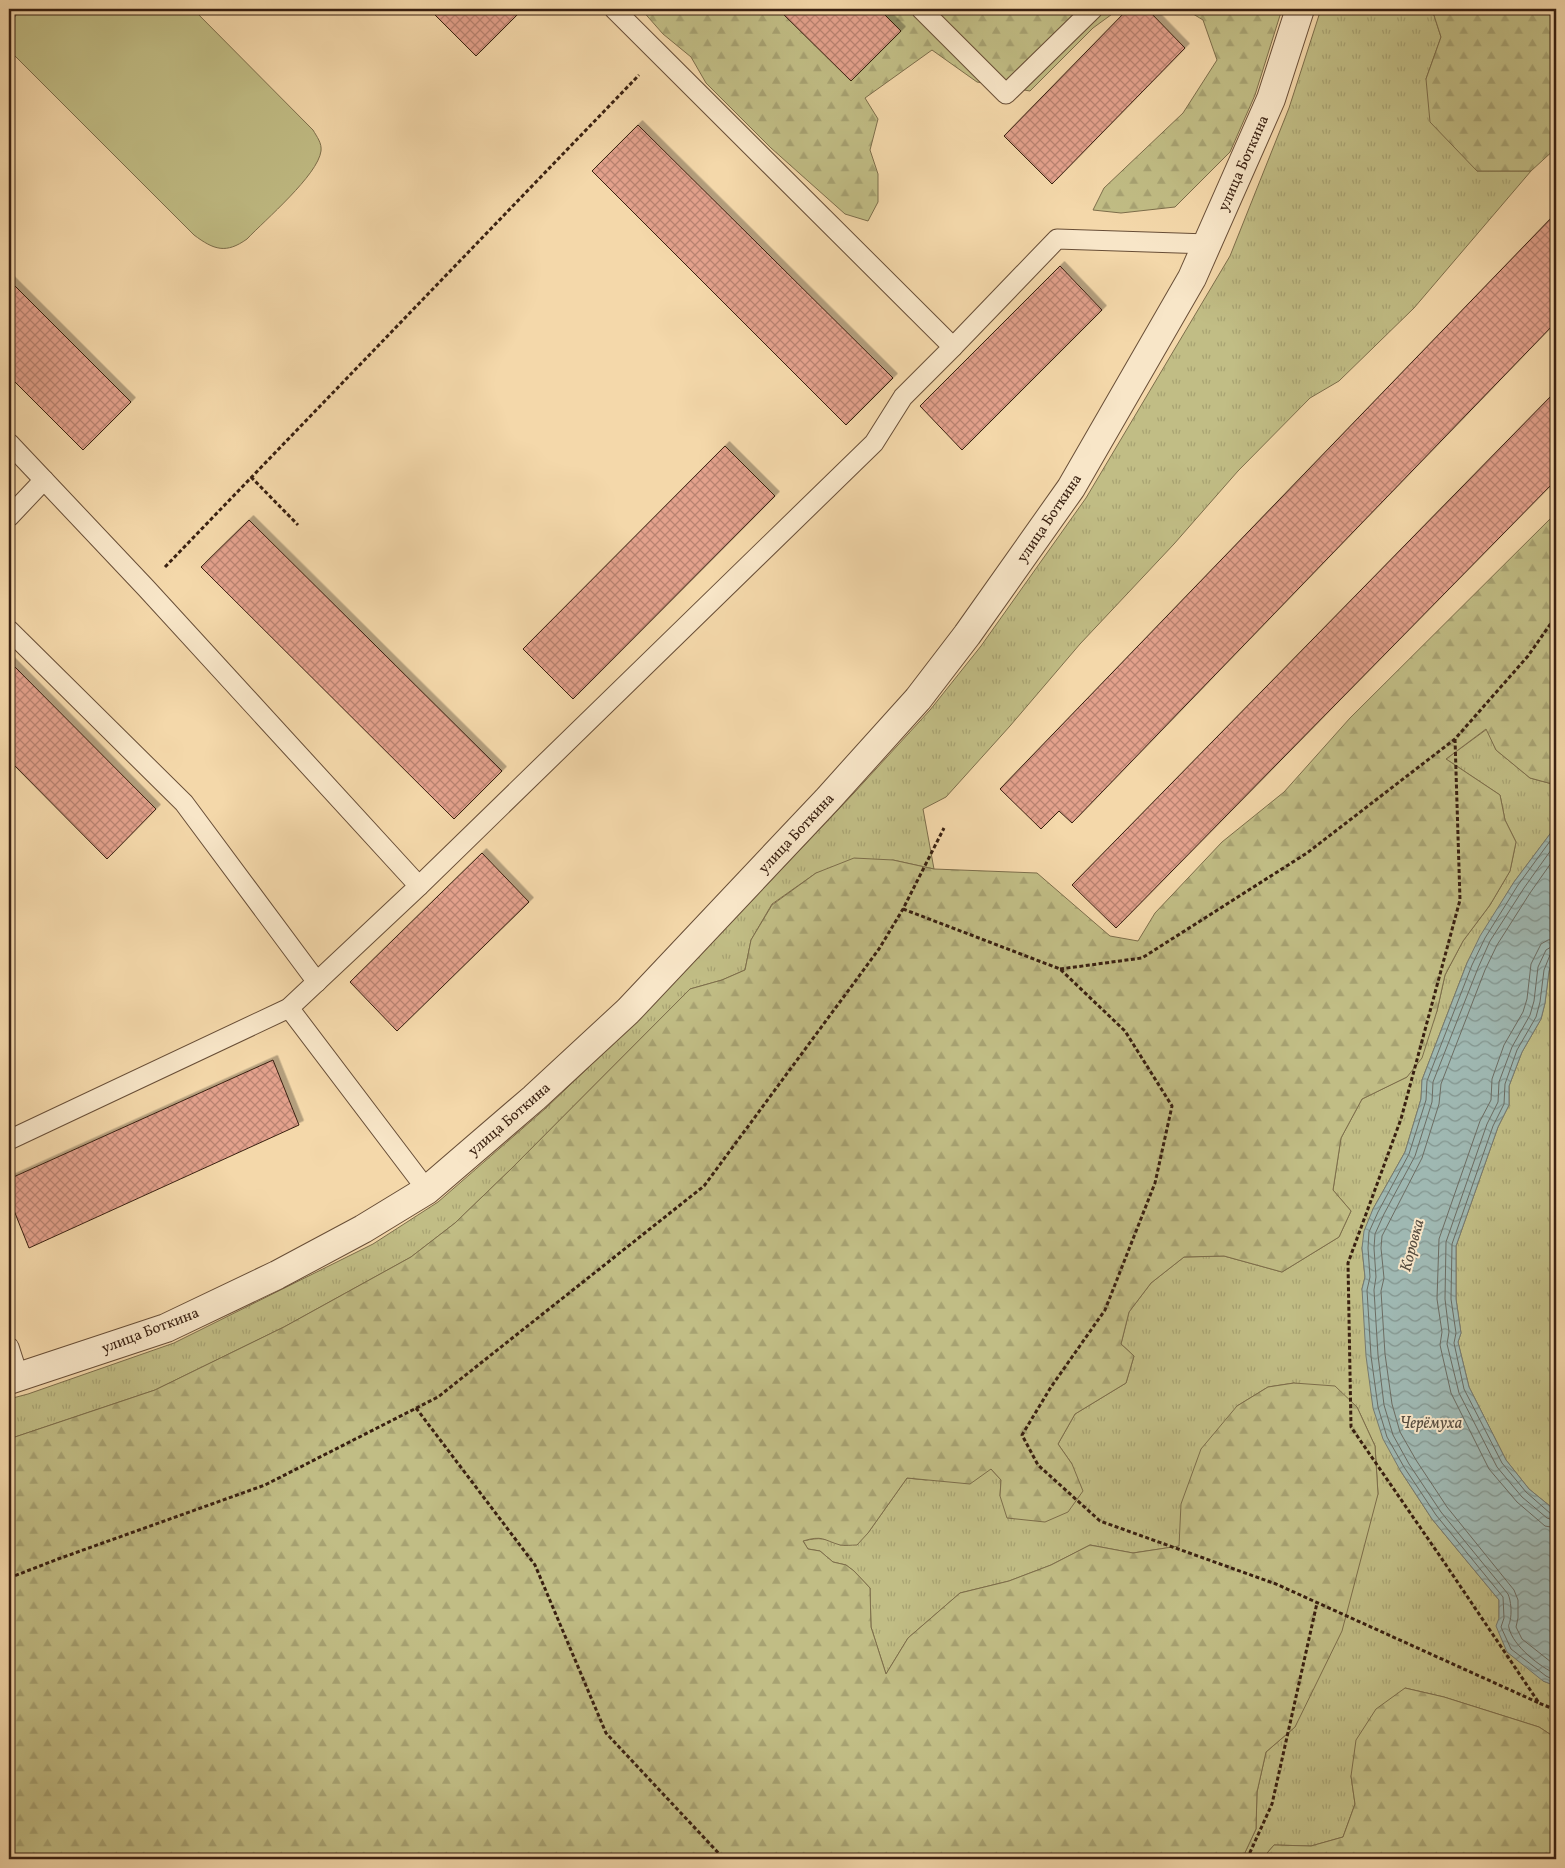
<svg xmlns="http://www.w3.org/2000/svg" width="1565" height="1868" font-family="Vollkorn,serif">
  <defs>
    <pattern id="grass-tufts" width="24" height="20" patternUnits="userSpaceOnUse" patternTransform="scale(1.25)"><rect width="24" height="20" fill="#c1bd85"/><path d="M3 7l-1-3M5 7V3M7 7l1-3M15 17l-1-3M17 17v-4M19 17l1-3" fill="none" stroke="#a7a272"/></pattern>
    <pattern id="forest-firs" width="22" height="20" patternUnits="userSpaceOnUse" patternTransform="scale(1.25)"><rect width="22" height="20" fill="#c1bd85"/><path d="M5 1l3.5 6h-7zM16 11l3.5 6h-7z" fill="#a7a272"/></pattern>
    <pattern id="water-waves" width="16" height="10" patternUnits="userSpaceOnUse" patternTransform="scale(1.25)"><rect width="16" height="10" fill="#9fb8b2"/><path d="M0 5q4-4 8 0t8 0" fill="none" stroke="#83958f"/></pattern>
    <pattern id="building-cross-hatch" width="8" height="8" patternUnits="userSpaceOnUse" patternTransform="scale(1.25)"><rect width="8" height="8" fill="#e3a18c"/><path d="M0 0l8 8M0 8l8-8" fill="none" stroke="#b98371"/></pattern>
    <filter id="shadow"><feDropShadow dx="4.5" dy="-4.5" stdDeviation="0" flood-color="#0004"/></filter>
  </defs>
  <rect width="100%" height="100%" fill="#f4d8aa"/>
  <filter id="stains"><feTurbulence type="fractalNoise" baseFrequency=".004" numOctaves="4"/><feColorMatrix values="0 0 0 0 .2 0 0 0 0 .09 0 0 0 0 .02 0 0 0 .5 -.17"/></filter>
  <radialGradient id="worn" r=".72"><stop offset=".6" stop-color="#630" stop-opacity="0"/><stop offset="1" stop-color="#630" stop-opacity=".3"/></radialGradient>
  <g fill="url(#grass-tufts)" stroke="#7d6e4b">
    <polygon points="1321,9 1432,9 1441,37 1426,79 1477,171 1531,171 1414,308 1339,381 1310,398 1238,471 1174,544 1080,644 1010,726 946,797 923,809 934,869 893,860 816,873 772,904 751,940 745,970 722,980 690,989 511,1169 455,1223 411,1257 284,1327 155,1390 9,1439 9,1399 28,1394 174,1343 373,1244 438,1202 546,1108 640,1018 854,793 930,710 981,646 1086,498 1230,256 1289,108"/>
    <path d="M1487,729L1496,750L1530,778L1556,785V826L1514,882L1481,936L1467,963L1422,1080L1421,1099L1405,1152L1373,1209L1362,1248L1365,1277L1362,1289L1400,1470L1432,1519L1499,1600V1618L1543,1681L1556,1686V1738L1539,1727L1444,1697L1405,1688L1351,1776L1355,1804L1343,1837L1311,1846L1274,1845L1262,1859H1242L1256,1829L1257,1792L1266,1752L1295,1727L1378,1494L1375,1446L1357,1407L1294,1383L1268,1387L1237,1406L1182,1504L1180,1546L1133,1553L1090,1545L1051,1565L1009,1581L960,1593L908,1638L886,1674L871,1627L870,1588L854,1571L846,1565L833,1562L820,1551L808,1549L803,1541C820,1537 825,1538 841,1545L868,1533L907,1478L926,1480L991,1469L1001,1480L1000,1496L1072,1464L1058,1444L1075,1414L1126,1383L1134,1356L1121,1344L1129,1312L1151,1283L1184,1257L1224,1256L1282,1272L1339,1237L1351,1211L1333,1190L1341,1138L1362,1099L1407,1077L1437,1011L1445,975L1463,941L1490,905L1510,871L1516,842L1505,820L1500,795L1446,759Z"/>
    <polygon points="1556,952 1556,1511 1529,1489 1506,1460 1469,1387 1458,1342 1461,1333 1456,1299 1456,1246 1498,1127 1509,1105 1509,1086 1522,1052 1541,1019 1545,1003 1549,971"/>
  </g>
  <g fill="url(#forest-firs)" stroke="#7d6e4b">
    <polygon points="641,9 1021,9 1024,11 1026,9 1119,9 1093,28 1030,91 977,82 932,50 865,98 878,119 870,150 878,174 878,202 868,221 845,214 771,148 706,83 691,57 663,34"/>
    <polygon points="1185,9 1282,9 1255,95 1230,152 1175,207 1121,213 1093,210 1104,188 1183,113 1217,60 1203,20"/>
    <polygon points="1432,9 1556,9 1556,148 1531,171 1477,171 1430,122 1426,79 1441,37"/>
    <path d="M1556,513V785L1530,778L1496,750L1486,729L1446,759L1500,795L1505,820L1516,842L1510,871L1490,905L1463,941L1445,975L1437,1011L1422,1058L1407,1077L1362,1099L1341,1138L1333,1190L1351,1211L1339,1237L1282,1272L1224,1256L1184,1257L1151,1283L1129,1312L1121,1344L1134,1356L1126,1383L1075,1414L1058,1444L1072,1464L1083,1491L1068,1512L1045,1522L1007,1518L1000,1496L1001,1480L991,1469L970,1484L907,1478L868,1533L857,1545C851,1545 845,1546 840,1545C823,1540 823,1535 803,1541L808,1549L820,1551L833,1562L846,1565L854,1571L870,1588L871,1627L886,1674L908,1638L960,1593L1009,1581L1051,1565L1090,1545L1133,1553L1179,1546L1181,1504L1201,1449L1237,1406L1268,1387L1294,1383L1335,1386L1357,1407L1375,1446L1378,1494L1342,1631L1295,1727L1266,1752L1257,1792L1256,1829L1242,1859H9V1439L155,1390L284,1327L411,1257L455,1223L511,1169L690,989L722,980L745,970L751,940L772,905L816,873L854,858L893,860L934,869L1037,873L1110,936L1138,941L1155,913L1222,842L1284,792L1350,718Z"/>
    <polygon points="1405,1688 1444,1697 1539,1727 1556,1738 1556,1859 1262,1859 1274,1845 1311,1846 1343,1837 1355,1804 1351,1776 1356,1740 1376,1709"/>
  </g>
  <path fill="#c1bd85" stroke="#7d6e4b" d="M20,9H193L313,130C317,137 322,143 321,151C318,175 265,220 247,239C226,254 214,250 194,235L10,51L9,48V26Z"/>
  <polygon fill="url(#water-waves)" stroke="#767b72" points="1556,826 1556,952 1549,971 1545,1003 1541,1019 1522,1052 1509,1086 1509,1105 1498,1127 1456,1246 1456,1299 1461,1333 1458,1342 1469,1387 1506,1460 1529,1489 1556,1511 1556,1686 1543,1681 1507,1652 1496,1626 1499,1618 1499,1600 1432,1519 1400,1470 1383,1439 1373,1408 1366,1356 1362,1289 1365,1277 1362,1248 1364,1231 1373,1209 1405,1152 1421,1099 1422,1080 1467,963 1480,936 1514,882"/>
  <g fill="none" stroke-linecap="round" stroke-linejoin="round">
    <g stroke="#6c6c62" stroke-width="1">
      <polyline points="1556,833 1518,885 1485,938 1472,965 1427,1081 1426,1100 1409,1154 1378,1212 1369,1232 1368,1248 1370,1277 1367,1290 1371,1356 1378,1407 1387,1437 1404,1467 1436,1515 1503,1597 1504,1618 1501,1627 1511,1649 1546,1676 1556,1681"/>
      <path d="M1556,843L1524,888L1490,941L1478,968L1433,1082L1432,1102L1415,1156L1384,1214L1375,1234L1374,1248L1376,1277L1374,1290L1378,1355L1384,1405L1393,1435L1409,1464L1441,1512L1508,1594C1511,1601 1512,1613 1510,1621C1509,1626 1508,1624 1509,1628C1513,1646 1540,1667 1556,1674"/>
      <polyline points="1556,856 1530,893 1497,945 1485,970 1441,1084 1439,1104 1422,1158 1382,1236 1381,1248 1384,1278 1381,1291 1385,1354 1392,1404 1400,1432 1416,1460 1447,1507 1514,1590 1518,1600 1518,1618 1516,1627 1522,1639 1556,1666"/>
      <polyline points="1556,939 1548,940 1541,944 1531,964 1527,999 1523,1012 1504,1045 1492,1079 1491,1100 1480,1121 1439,1239 1437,1299 1442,1332 1440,1345 1451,1393 1489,1469 1517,1502 1545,1526 1556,1528"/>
      <polyline points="1556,946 1551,947 1546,950 1538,967 1534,1001 1530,1015 1512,1047 1499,1082 1498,1102 1487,1124 1446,1242 1445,1299 1449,1332 1447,1344 1459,1393 1497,1467 1522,1497 1547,1518 1556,1521"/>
      <polyline points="1556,952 1550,955 1544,970 1540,1002 1536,1017 1517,1050 1505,1084 1504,1104 1493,1126 1452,1244 1451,1299 1456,1333 1454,1343 1464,1389 1502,1463 1526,1492 1551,1514 1556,1515"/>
    </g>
  </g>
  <g fill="url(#building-cross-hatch)" stroke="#392011" filter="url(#shadow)">
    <polygon points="429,9 523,9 476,56"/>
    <polygon points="778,9 879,9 901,31 851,81"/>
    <polygon points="1128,9 1147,9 1185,48 1052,184 1004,136"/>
    <polygon points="638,125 893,378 846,425 592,171"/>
    <polygon points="1556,213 1556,322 1072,823 1059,811 1041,829 1000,789"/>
    <polygon points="1060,266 1102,310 962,450 920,406"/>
    <polygon points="9,280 131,402 83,450 9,376"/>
    <polygon points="1556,391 1556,480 1116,928 1072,885"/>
    <polygon points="725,446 775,496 573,699 523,649"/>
    <polygon points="249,520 502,771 454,819 201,567"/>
    <polygon points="9,661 156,809 107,859 9,760"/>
    <polygon points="482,853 529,902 397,1031 350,982"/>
    <polygon points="273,1060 299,1125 29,1248 9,1198 9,1179"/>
  </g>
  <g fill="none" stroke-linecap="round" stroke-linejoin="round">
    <g stroke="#684e37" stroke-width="21">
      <g id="service">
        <polyline points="921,9 1006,94 1093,9"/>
        <polyline points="953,347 1057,239 1208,244"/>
        <polyline points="9,443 44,480 9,517"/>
        <polyline points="44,480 146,588 419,886"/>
        <polyline points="9,630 184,803 317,982"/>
        <polyline points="289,1008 427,1190"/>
        <polyline points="9,1140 289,1008 419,886 874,443 903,397 953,347 614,9"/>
        <polyline points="9,1347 19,1378"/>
      </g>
    </g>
    <g stroke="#684e37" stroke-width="30">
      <polyline id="minor" points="9,1380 166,1328 277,1275 363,1229 427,1190 534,1098 628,1011 828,799 918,699 967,635 1071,488 1192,278 1271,99 1300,9"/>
    </g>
    <g stroke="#392011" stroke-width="3" stroke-dasharray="4 2.5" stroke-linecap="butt">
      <polyline points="251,477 298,525"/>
      <polyline points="165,567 639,75"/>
      <polyline points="1455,739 1460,900 1401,1119 1348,1263 1351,1427 1444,1562 1539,1703 1556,1710"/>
      <polyline points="903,909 1060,969 1125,1031 1172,1106 1155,1183 1105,1310 1051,1387 1022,1435 1038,1465 1100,1521 1276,1584 1539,1703"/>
      <polyline points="1060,969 1142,958 1307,853 1455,739 1528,656 1556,616"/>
      <polyline points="416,1408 535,1565 606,1733 724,1859"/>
      <polyline points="9,1578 58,1559 265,1485 438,1397 704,1186 879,949 903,909 944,828"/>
      <polyline points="1247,1859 1272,1804 1317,1603"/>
    </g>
    <use href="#service" stroke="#f8e6c8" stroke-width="19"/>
    <use href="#minor" stroke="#f8e6c8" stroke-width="28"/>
  </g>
  <g text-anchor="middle" stroke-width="4" stroke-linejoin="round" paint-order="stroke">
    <g font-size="15" fill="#392011" stroke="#f8e6c8">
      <text transform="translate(1243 163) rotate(-66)" y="5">улица Боткина</text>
      <text transform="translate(1049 518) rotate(-56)" y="5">улица Боткина</text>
      <text transform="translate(796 833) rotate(-47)" y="5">улица Боткина</text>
      <text transform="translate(509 1119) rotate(-41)" y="5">улица Боткина</text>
      <text transform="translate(150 1330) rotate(-21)" y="5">улица Боткина</text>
    </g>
    <g font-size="16" font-style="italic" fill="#584e41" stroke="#f8e6c8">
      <text transform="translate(1411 1245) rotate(-75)" y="6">Коровка</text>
      <text x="1431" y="1428">Черёмуха</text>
    </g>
  </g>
  <rect width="1565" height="1868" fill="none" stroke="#f4d8aa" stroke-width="30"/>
  <rect x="10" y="10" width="1545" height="1848" fill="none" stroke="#392011" stroke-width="2.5"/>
  <rect x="15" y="15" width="1535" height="1838" fill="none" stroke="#392011"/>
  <rect width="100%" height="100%" filter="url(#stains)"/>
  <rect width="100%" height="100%" fill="url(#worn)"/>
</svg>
